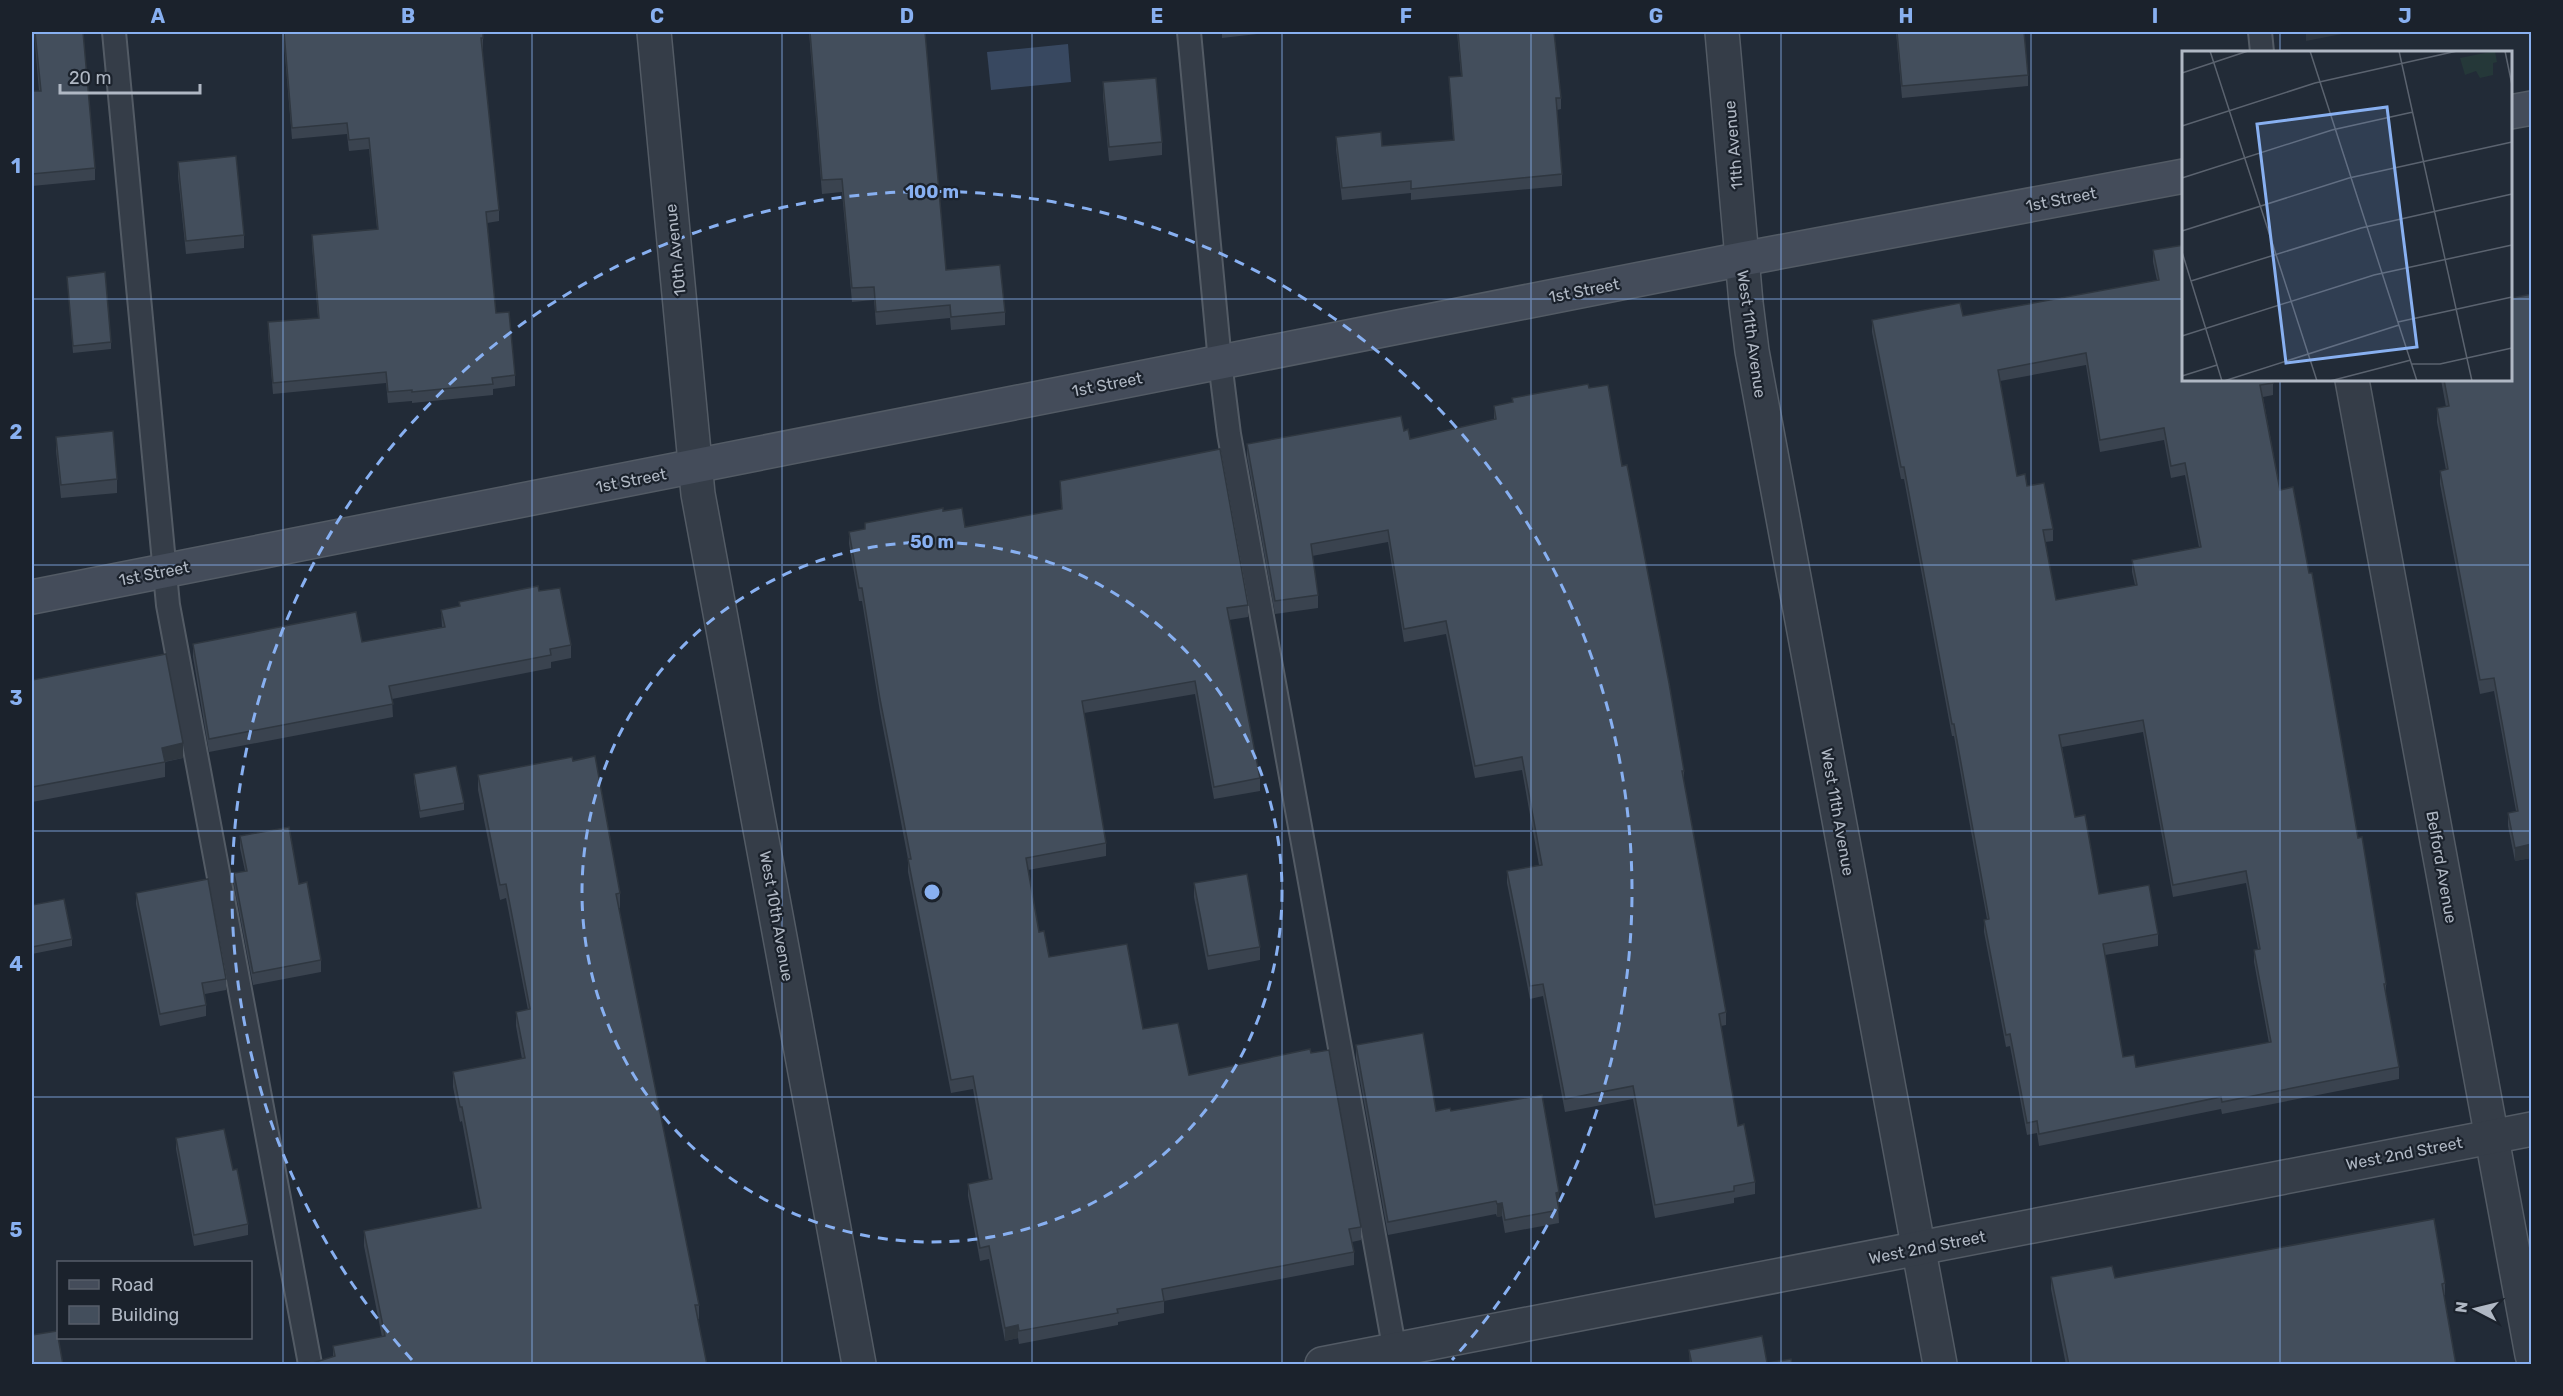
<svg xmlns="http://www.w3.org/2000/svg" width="2563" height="1396" font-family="Rubik,sans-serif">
  <rect width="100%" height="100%" fill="#222b37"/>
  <polygon fill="#384860" points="1068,44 1071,82 991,90 987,52"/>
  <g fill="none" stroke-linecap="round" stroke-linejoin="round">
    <g stroke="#535b65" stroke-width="26">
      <g id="lane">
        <polyline points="114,32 168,605 310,1364"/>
        <polyline points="1189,32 1220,362 1229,434 1397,1363"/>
        <polyline points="2260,32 2262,52"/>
      </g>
    </g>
    <g stroke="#535b65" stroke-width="36">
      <g id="street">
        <polyline points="654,32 698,494 859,1364"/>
        <polyline points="1722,32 1746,303 1752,351 1940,1364"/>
        <polyline points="2352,380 2532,1355"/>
        <polyline points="1322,1364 2532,1129"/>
      </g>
    </g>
    <g stroke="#535b65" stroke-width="36">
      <g id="secondary">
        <polyline points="2510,112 2532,108"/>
        <polyline points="32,597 1742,259 2184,176"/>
      </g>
    </g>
    <use href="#lane" stroke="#353d48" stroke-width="22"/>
    <use href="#street" stroke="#353d48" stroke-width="33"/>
    <use href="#secondary" stroke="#444c5a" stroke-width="33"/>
  </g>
  <g fill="#3a434f" fill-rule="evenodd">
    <polygon points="34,32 83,32 95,168 95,180 32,186 32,91 39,91"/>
    <polygon points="283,32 483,32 483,49 482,49 499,210 499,221 487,223 496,313 515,375 515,386 493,389 493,395 412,403 412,401 388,403 386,383 273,394 268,333 268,322 318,318 312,246 312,235 377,229 369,149 349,151 347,134 292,139"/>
    <polygon points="809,32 925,32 946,270 1005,312 1005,325 951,330 950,318 876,325 874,300 852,302 842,192 822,194"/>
    <polygon points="1222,32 1266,32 1266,33 1222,38"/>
    <polygon points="1457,32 1554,32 1561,98 1561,109 1557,110 1562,174 1562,186 1411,200 1411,193 1342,200 1336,149 1336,137 1382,146 1453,140 1449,77 1461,76"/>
    <polygon points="1896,32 2024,32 2028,75 2028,86 1902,98"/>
    <polygon points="1103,82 1162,142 1162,155 1109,161 1103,96"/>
    <polygon points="178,162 244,235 244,248 186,254 178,176"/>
    <path d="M2153,250L2273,383V395L2263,397L2280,490L2358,838L2386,984V996L2399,1067V1079L2222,1114L2221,1109L2039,1146L2037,1133L2027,1135L2010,1046L2006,1047L1984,932V920L1987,919L1974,848L1954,736H1952L1904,479H1901L1872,332V320L1963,316L2157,280L2153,262ZM2086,365L2100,452L2164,440L2171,478L2185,475L2199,547L2132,560V572L2135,585L2056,600L2045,542L2053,541V529L2027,486L2017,476L2000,381ZM2143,732L2173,897L2246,883L2258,949L2254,950V962L2269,1043L2136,1067L2123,1057L2105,955L2158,946V934L2099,894L2075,817L2062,747Z"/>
    <polygon points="67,277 111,342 111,349 73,353"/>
    <polygon points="2532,294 2532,859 2531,858 2515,861 2508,826 2508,813 2516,811 2494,691 2480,694 2440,484 2440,471 2446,470 2437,422 2437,408 2446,407 2441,380 2511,380"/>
    <polygon points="1589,388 1622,466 1684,771 1684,783 1726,1012 1726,1025 1721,1026 1738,1126 1755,1182 1755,1194 1734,1198 1734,1203 1655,1218 1633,1099 1565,1112 1543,996 1530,999 1507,883 1507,871 1539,865 1522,770 1475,778 1446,634 1404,642 1388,542 1312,556 1318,595 1318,608 1275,614 1247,457 1247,444 1404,431 1410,439 1494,419 1494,406 1512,402 1512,398"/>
    <polygon points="56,437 117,479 117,493 61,498 56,451"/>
    <polygon points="1060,481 1248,605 1248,617 1229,620 1260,778 1260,791 1214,799 1195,694 1084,713 1106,843 1106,856 1028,870 1039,932 1049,957 1143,1029 1189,1075 1361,1227 1361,1240 1352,1242 1354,1252 1354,1265 1164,1301 1164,1313 1118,1322 1118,1325 1019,1344 1018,1338 1005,1341 989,1259 980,1261 968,1196 968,1184 989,1180 973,1089 951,1093 908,872 908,859 880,712 862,601 859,601 849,544 849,532 865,529 865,523 965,527 1061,509"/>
    <polygon points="539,591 571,645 571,658 551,662 551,668 392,699 393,717 209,752 193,657 193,644 362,642 442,627 441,610 459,606 459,602"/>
    <polygon points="32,680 183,758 165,762 165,777 32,802"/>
    <polygon points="573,761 620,893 620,908 618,908 699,1305 699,1319 313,1363 333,1357 333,1346 382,1337 364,1246 364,1231 478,1209 462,1121 460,1122 453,1087 453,1072 522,1059 516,1026 516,1012 528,1010 506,898 500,900 478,790 478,775"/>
    <polygon points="414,774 464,803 464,810 420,818 414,781"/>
    <polygon points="240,836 299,884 321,960 321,972 253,985 234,885 234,873 245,871 240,848"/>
    <polygon points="1194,883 1260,947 1260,960 1208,970 1194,897"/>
    <polygon points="136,893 226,979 226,990 205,994 206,1005 206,1016 160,1026 136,904"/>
    <polygon points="32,905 72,939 72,946 32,954"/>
    <polygon points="1356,1045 1436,1111 1451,1111 1559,1205 1558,1205 1559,1223 1505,1233 1502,1216 1497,1217 1496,1214 1388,1235 1356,1058"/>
    <polygon points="176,1138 233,1170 248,1224 248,1235 194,1246 176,1149"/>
    <polygon points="2051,1277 2445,1283 2445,1295 2444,1295 2456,1365 2066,1365 2051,1289"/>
    <polygon points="1689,1350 1767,1363 1792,1365 1690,1365"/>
  </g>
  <g fill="#2f3740">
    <polygon points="2306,32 2352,32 2306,41"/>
    <polygon points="183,743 183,758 162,762 162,748"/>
    <polygon points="2531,844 2531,858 2515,861 2515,848"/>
    <polygon points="1559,1192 1559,1205 1556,1206 1556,1193"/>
    <polygon points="1502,1203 1502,1216 1497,1217 1497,1204"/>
    <polygon points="1018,1325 1018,1338 1005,1341 1005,1328"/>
  </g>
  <g fill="#434e5c" stroke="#2f3740" stroke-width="1.5" fill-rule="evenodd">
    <polygon points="35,32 83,32 95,168 32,174 32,91 41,91"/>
    <polygon points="284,32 483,32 483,38 481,38 499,210 486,212 496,313 509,312 515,375 492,378 493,384 412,392 412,390 388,392 386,372 273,383 268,322 319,318 312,235 378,229 369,138 349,140 347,123 292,128"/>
    <polygon points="810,32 925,32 946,270 1000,265 1005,312 951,317 950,305 876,312 874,287 852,288 842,179 822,180"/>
    <polygon points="1458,32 1554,32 1561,98 1556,98 1562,174 1411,189 1411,181 1342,188 1336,137 1381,132 1382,146 1454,140 1449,77 1462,76"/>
    <polygon points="1897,32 2024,32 2028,75 1902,86"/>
    <polygon points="1156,78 1162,142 1109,147 1103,82"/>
    <polygon points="236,156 244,235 186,241 178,162"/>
    <path d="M2184,245V380H2273V383L2260,385L2280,490L2293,487L2309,573H2312L2358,838L2362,837L2386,984H2384L2399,1067L2222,1102L2221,1097L2039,1134L2037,1121L2027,1123L2010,1034L2006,1035L1984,920L1989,919L1954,724H1952L1904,467H1901L1872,320L1960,303L1963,316L2159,280L2153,250ZM2086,353L2100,440L2164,428L2171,466L2185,463L2201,547L2132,560L2137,585L2056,600L2043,530L2053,529L2044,483L2027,486L2025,474L2017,476L1998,370ZM2143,720L2173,885L2246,871L2260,949L2254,950L2271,1042L2136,1067L2134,1055L2123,1057L2103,944L2158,934L2149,885L2099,894L2085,815L2075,817L2059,735Z"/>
    <polygon points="105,272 111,342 73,346 67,277"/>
    <polygon points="2532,294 2532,846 2531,844 2515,848 2508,813 2518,811 2494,678 2480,680 2440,471 2448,469 2437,408 2449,406 2444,380 2511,380 2511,298"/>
    <polygon points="1588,384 1589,388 1608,385 1622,466 1627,465 1669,683 1684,771 1682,771 1726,1012 1719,1014 1738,1126 1744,1124 1755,1182 1734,1186 1734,1191 1655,1205 1633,1086 1565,1099 1543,984 1530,986 1507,871 1542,865 1522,757 1475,766 1446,621 1404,629 1388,530 1311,544 1318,595 1275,601 1247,444 1401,416 1404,431 1408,429 1410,439 1496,419 1494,406 1513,402 1512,398"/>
    <polygon points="113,431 117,479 61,485 56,437"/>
    <polygon points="1220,449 1248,605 1227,608 1260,778 1214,787 1195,681 1082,701 1106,843 1026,858 1039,932 1044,931 1049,957 1127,944 1143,1029 1178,1023 1189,1075 1310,1049 1311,1053 1329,1050 1361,1227 1349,1229 1354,1252 1162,1289 1164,1301 1117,1309 1118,1313 1019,1331 1018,1325 1005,1328 989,1246 980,1248 968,1184 992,1179 973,1076 951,1080 908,859 911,859 880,699 862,588 859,588 849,532 865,529 865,523 943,508 943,511 962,508 965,527 1062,509 1060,481"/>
    <polygon points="538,586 539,591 560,588 571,645 550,649 551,655 389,686 393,704 209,739 193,644 356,612 362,642 445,627 441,610 460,606 459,602"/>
    <polygon points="166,654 183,743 162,748 165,762 32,787 32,680"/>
    <polygon points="595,756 620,893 616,894 699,1305 695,1305 707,1365 292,1365 305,1362 313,1363 335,1356 333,1346 385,1336 364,1231 481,1208 462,1107 460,1107 453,1072 525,1058 516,1012 530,1009 506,884 500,885 478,775 572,757 573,761"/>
    <polygon points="456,766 464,803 420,811 414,774"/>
    <polygon points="289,827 299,884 307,882 321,960 253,973 234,873 247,871 240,836"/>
    <polygon points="1247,874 1260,947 1208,956 1194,883"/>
    <polygon points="208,879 226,979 202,983 206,1005 160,1014 136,893"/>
    <polygon points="64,899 72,939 32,947 32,905"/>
    <polygon points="1423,1033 1436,1111 1450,1108 1451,1111 1542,1095 1559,1192 1556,1193 1559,1210 1505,1220 1502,1203 1497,1204 1496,1201 1388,1222 1356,1045"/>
    <polygon points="224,1129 233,1170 237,1169 248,1224 194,1235 176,1138"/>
    <polygon points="2434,1219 2445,1283 2442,1284 2456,1365 2069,1365 2051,1277 2112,1266 2115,1278"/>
    <polygon points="57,1331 63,1365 32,1365 32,1335"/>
    <polygon points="1762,1336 1767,1363 1791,1359 1792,1365 1692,1365 1689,1350"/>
  </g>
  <path fill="none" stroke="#88b0f1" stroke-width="1.5" stroke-opacity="0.55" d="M283,32V1364M532,32V1364M782,32V1364M1032,32V1364M1282,32V1364M1531,32V1364M1781,32V1364M2031,32V1364M2280,32V52M32,299H2184M2510,299H2532M2280,380V1364M32,565H2532M32,831H2532M32,1097H2532"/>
  <g fill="none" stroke="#88b0f1" stroke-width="3" stroke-dasharray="10 8">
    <circle cx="932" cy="892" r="350"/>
    <path d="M412 1360A700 700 0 1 1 1452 1360"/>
  </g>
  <g text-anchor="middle" stroke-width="4.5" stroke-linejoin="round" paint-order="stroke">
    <g font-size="16" fill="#b0b8c4" stroke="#1b222c">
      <text transform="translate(1733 145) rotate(-95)" y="6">11th Avenue</text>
      <text transform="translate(2061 199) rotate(-11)" y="6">1st Street</text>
      <text transform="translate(675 250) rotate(-96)" y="6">10th Avenue</text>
      <text transform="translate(1584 290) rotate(-11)" y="6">1st Street</text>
      <text transform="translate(1752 334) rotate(82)" y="6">West 11th Avenue</text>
      <text transform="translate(1107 384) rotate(-11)" y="6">1st Street</text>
      <text transform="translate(631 480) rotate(-11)" y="6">1st Street</text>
      <text transform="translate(154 573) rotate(-11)" y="6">1st Street</text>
      <text transform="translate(1838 812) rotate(80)" y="6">West 11th Avenue</text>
      <text transform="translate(2442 867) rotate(80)" y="6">Belford Avenue</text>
      <text transform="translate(777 916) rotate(80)" y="6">West 10th Avenue</text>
      <text transform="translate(2404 1153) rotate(-11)" y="6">West 2nd Street</text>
      <text transform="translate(1927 1247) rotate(-11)" y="6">West 2nd Street</text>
    </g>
  </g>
  <g transform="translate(2182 51)">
    <rect width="330" height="330" fill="#222b37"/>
    <path d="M313,0L315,11L311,12V24L298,27L294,20L283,24L278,7Z" fill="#253839"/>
    <path fill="none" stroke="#5b636f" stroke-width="1.5" d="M28,0L135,330M128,0L235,330M217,0L290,330M323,0L330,34M0,22L66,0M0,75L133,32L275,0M0,127L150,79L231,61M0,180L167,127L330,91M0,201L40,330M9,230L179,177L330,143M216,271L330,246M0,285L192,224L330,194M230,313H258L330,297M0,325L35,314M42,330L217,274M148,330L229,309"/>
    <path fill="#88b0f1" fill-opacity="0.15" stroke="#88b0f1" stroke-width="3" d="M205,56L235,296L104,312L75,73Z"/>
    <rect width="330" height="330" fill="none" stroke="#b0b8c4" stroke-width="3"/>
  </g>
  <circle cx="932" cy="892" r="9" fill="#88b0f1" stroke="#1b222c" stroke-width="3"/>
  <g font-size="18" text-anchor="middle" font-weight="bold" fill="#88b0f1" stroke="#1b222c" stroke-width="4.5" stroke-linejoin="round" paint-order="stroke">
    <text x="932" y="198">100 m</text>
    <text x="932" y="548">50 m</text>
  </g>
  <rect width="2563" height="1396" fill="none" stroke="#1b222c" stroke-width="66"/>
  <rect x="57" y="1261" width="195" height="78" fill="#1b222c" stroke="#575e69" stroke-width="1.5"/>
  <rect x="69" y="1280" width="30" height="9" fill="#444c5a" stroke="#575e69" stroke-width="1.5"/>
  <text x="111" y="1291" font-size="18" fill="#b0b8c4">Road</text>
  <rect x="69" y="1306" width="30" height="18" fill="#434e5c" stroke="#575e69" stroke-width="1.5"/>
  <text x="111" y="1321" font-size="18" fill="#b0b8c4">Building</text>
  <g transform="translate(2476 1309) rotate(277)" stroke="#1b222c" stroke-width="4.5" paint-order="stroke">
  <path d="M0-4.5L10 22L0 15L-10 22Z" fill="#b0b8c4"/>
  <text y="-9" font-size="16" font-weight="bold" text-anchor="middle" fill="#b0b8c4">N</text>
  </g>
  <path d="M60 84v9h140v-9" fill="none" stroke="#b0b8c4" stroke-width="3"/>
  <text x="69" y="84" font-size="18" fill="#b0b8c4" stroke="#1b222c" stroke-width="4.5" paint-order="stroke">20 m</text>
  <rect x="33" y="33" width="2497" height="1330" fill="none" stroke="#88b0f1" stroke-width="2"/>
  <g font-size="20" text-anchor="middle" font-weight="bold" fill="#88b0f1">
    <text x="158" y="23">A</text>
    <text x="408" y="23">B</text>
    <text x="657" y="23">C</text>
    <text x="907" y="23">D</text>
    <text x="1157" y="23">E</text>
    <text x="1406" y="23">F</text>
    <text x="1656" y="23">G</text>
    <text x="1906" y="23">H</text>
    <text x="2155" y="23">I</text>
    <text x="2405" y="23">J</text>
    <text x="16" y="173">1</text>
    <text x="16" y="439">2</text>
    <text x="16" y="705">3</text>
    <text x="16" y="971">4</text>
    <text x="16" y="1237">5</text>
  </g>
</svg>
